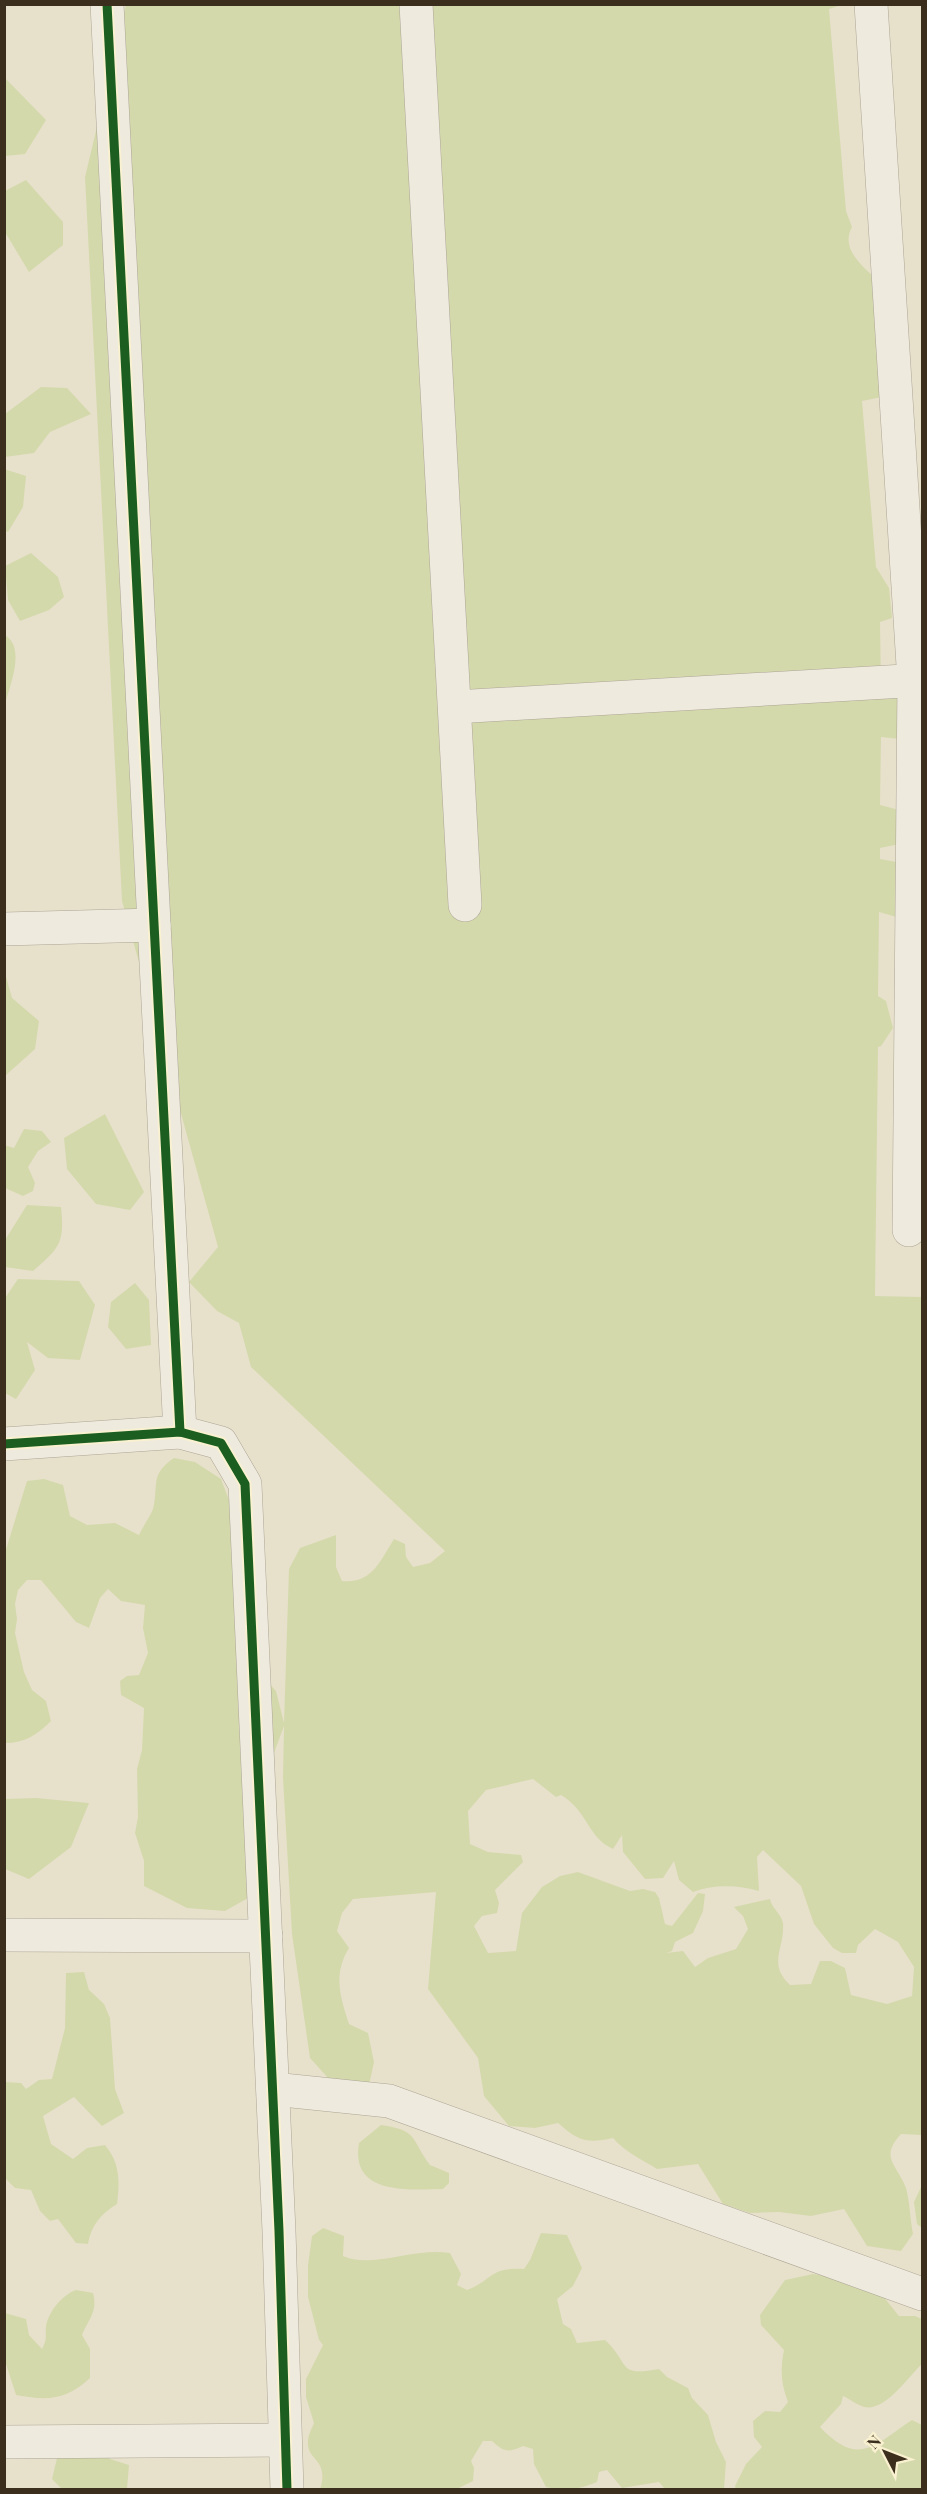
<svg xmlns="http://www.w3.org/2000/svg" width="927" height="2494" font-family="'Playfair Display',serif">
  <rect width="100%" height="100%" fill="#e7e1cb"/>
  <g fill="#d4d9ac" fill-rule="evenodd">
    <path d="M126,5H841L829,9L846,211L852,227C839,251 866,268 881,284L882,397L862,401L876,567L889,588L892,618L880,622L881,690L905,695L909,740L881,737L880,805L903,811L909,842L880,848V859L913,865L900,918L879,912L878,996L886,1001L893,1028L881,1046L878,1047L875,1296L922,1297V2135L901,2134C879,2158 897,2164 906,2188C910,2202 910,2219 913,2234L901,2251L867,2246L844,2209L811,2216L779,2212L750,2213L723,2204L698,2164L657,2169C641,2159 625,2152 613,2138C587,2144 578,2141 558,2123L535,2128L509,2126L484,2096L478,2058L428,1989L436,1892L353,1899L342,1913L337,1931L349,1948C333,1974 340,1996 349,2024L368,2033L374,2062L369,2085L329,2079L310,2058L292,1934L283,1778L284,1726L268,1769L248,1898L225,1911L187,1908L144,1886V1861L135,1833L138,1817L137,1769L142,1750L144,1708L121,1695L120,1681L127,1676L139,1675L148,1653L143,1628L145,1605L121,1601L108,1589L100,1598L89,1628L76,1622L41,1580H27L18,1590L15,1604L17,1619L15,1633L24,1672L32,1690L46,1701L51,1721C37,1735 25,1743 5,1743L4,1556L27,1481L44,1479L63,1485L70,1516L87,1525L115,1523L139,1535C143,1526 150,1517 153,1509C159,1485 149,1475 174,1458L195,1462L221,1479L230,1503L262,1557L269,1645L240,1653L276,1691L284,1723L289,1569L300,1548L336,1535V1567L342,1581C372,1584 380,1561 394,1539L405,1544L406,1557L413,1567L430,1563L445,1551L251,1367L239,1323L217,1311L189,1282L218,1247L122,901L85,177ZM533,1779L556,1797L561,1795C588,1811 587,1837 613,1849L622,1835L623,1852L645,1879L663,1878L674,1861L679,1880L693,1892C713,1884 738,1885 759,1891L757,1857L763,1850L801,1886L814,1924L833,1948L842,1953H856L858,1945L875,1929L898,1942L914,1967L912,1996L887,2004L851,1995L845,1968L831,1961H820L811,1984L790,1985C767,1963 785,1949 783,1923C781,1913 772,1909 770,1899L734,1907L743,1916L748,1929L736,1949L708,1958L695,1967L683,1951L666,1953L672,1951L675,1942L693,1933L703,1911L705,1894L698,1893L672,1926L665,1924L659,1898L655,1892L643,1889L630,1891L578,1872L560,1876L542,1887L522,1913L516,1951L488,1953L474,1926L482,1916L497,1913L499,1903L495,1890L523,1862L521,1855L488,1852L470,1844L468,1811L486,1790Z"/>
    <polygon points="5,78 46,120 25,154 5,156"/>
    <polygon points="26,180 63,222 63,245 29,272 5,232 5,191"/>
    <polygon points="41,387 67,388 91,414 50,432 34,453 5,457 5,414"/>
    <polygon points="4,469 26,476 23,507 8,532 5,531"/>
    <polygon points="31,553 58,577 64,597 49,610 20,621 8,600 5,566"/>
    <path d="M5,635C26,648 10,685 5,704Z"/>
    <polygon points="5,973 12,998 39,1021 35,1049 5,1076"/>
    <polygon points="105,1114 144,1192 130,1210 96,1204 67,1169 64,1138"/>
    <polygon points="24,1129 42,1131 51,1142 38,1151 28,1167 35,1183 33,1191 23,1196 5,1188 4,1145 14,1148"/>
    <path d="M27,1205L61,1207C65,1244 59,1248 33,1271L5,1267V1240Z"/>
    <polygon points="18,1279 79,1281 95,1305 80,1360 48,1358 27,1342 35,1370 16,1399 5,1393 5,1298"/>
    <polygon points="135,1283 149,1300 151,1345 126,1349 108,1327 111,1302"/>
    <polygon points="36,1798 89,1803 71,1847 29,1879 5,1869 5,1799"/>
    <path d="M84,1972L89,1990L104,2004L110,2018L115,2089L124,2113L102,2126L74,2097L43,2116L51,2144L73,2159L87,2148L105,2145C120,2163 120,2181 117,2204C101,2214 91,2225 88,2244L76,2243L58,2219L50,2221L40,2211L31,2190L15,2188L4,2177L5,2082L21,2083L26,2089L39,2080L52,2079L65,2028L66,1973Z"/>
    <path d="M381,2125C419,2130 411,2140 430,2165L449,2173V2183L443,2189C408,2190 350,2195 359,2143Z"/>
    <polygon points="922,2185 922,2228 917,2224 914,2202"/>
    <path d="M323,2228L344,2236L343,2256C372,2269 415,2247 450,2253L461,2274L457,2285L467,2290C494,2280 489,2267 524,2269L530,2260L541,2233L567,2235L582,2268L573,2286L557,2299L563,2324L571,2329L577,2343L605,2340C631,2364 616,2377 659,2369L667,2377L688,2388L692,2398L708,2415L716,2442L726,2462L724,2489H665L659,2482L622,2488L607,2470L599,2472L597,2482C580,2489 565,2492 546,2487L534,2464L533,2449L523,2446C508,2453 504,2452 492,2441H483L471,2461L474,2468L473,2481L457,2489H320C330,2459 306,2461 308,2441C308,2435 312,2428 314,2423L306,2397V2379L323,2345L319,2340L308,2297V2265L312,2236Z"/>
    <path d="M813,2274L862,2283L883,2296L899,2316H915L922,2319V2364C908,2377 885,2412 864,2407C857,2405 850,2399 843,2396L841,2404L820,2427C859,2468 874,2445 912,2420L922,2425V2489L736,2490L735,2486L746,2464L762,2447L754,2437L753,2421L765,2411L780,2412L788,2402C781,2384 780,2369 784,2350L761,2325L760,2315L785,2280Z"/>
    <path d="M76,2290L93,2293C98,2312 89,2318 82,2335L90,2349V2378C66,2400 48,2401 16,2395L5,2361V2313L26,2319L29,2335L42,2349C48,2338 45,2336 46,2326C49,2311 62,2295 76,2290Z"/>
    <polygon points="104,2453 110,2459 129,2465 127,2489 62,2489 52,2479 58,2454"/>
  </g>
  <g fill="none" stroke-linecap="round" stroke-linejoin="round">
    <g stroke="#aca595" stroke-width="34">
      <g id="street">
        <polyline points="107,4 180,1432"/>
        <polyline points="416,4 465,905"/>
        <polyline points="871,4 914,681 909,1230"/>
        <polyline points="455,707 922,680"/>
        <polyline points="4,929 154,925"/>
        <polyline points="4,1444 180,1432 221,1443 245,1484 279,2231 287,2490"/>
        <polyline points="4,1935 266,1936"/>
        <polyline points="273,2089 389,2101 922,2294"/>
        <polyline points="4,2442 285,2440"/>
      </g>
    </g>
    <use href="#street" stroke="#eeeade" stroke-width="33"/>
    <g stroke="#f9f1d0" stroke-width="13">
      <g id="cycleway">
        <polyline points="107,4 180,1432"/>
        <polyline points="4,1444 180,1432 221,1443 245,1484 279,2231 287,2490"/>
      </g>
    </g>
    <use href="#cycleway" stroke="#1b5e20" stroke-width="9"/>
  </g>
  <rect width="927" height="2494" fill="none" stroke="#3b2e1c" stroke-width="12"/>
  <g transform="translate(885 2452) rotate(312)" stroke="#f9f1d0" stroke-width="4.5" paint-order="stroke">
  <path d="M0-4.5L10 22L0 15L-10 22Z" fill="#3b2e1c"/>
  <text y="-9" font-size="16" font-weight="bold" text-anchor="middle" fill="#3b2e1c">N</text>
  </g>
</svg>
